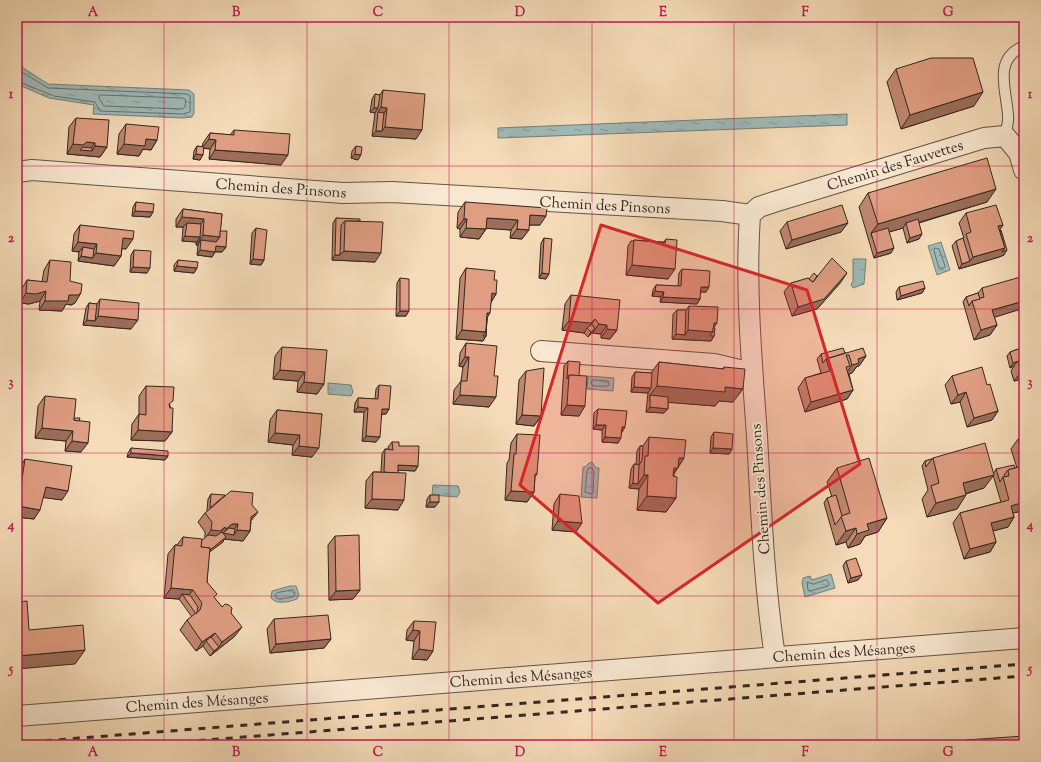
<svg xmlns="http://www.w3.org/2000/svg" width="1041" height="762" font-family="'Sorts Mill Goudy',serif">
  <defs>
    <pattern id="water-ripples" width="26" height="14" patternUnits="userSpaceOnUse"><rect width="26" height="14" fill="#9fb9b7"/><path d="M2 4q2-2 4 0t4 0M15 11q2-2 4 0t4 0" fill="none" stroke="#829694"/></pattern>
  </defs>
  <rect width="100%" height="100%" fill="#f5dbb8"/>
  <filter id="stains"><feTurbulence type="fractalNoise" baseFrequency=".005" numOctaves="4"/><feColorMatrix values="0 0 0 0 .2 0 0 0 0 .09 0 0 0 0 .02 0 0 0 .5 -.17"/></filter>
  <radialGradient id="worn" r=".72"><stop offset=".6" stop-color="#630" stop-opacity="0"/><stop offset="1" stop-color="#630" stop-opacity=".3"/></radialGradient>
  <g fill="url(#water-ripples)" stroke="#747f7b">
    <polygon points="17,64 48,84 189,90 194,94 194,113 192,117 183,118 93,114 94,105 49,98 17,84"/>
    <polygon points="847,114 847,125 498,138 498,128"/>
    <polygon points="941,242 950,270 937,275 928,246"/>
    <polygon points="853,259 866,259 864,284 853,288 851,284 853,282"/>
    <polygon points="588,376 614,378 613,391 587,389"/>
    <polygon points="328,383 351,385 353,392 351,396 328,394"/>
    <polygon points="592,462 596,468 599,468 597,498 581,497 583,467 585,467 589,463"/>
    <polygon points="433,485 458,486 460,492 457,497 432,495"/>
    <polygon points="831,574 835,588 805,597 802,583 803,578 810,576 812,580"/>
    <path d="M290,586H296L299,595L297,599C289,602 277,605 271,598L272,591Z"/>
  </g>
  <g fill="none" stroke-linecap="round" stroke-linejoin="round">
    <g stroke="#69706c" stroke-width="1">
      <polyline points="17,69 48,88 187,94 190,96 190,112 183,114 100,111 95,102 54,96 17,81"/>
      <polygon points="101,95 183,98 186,100 185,107 182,109 104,106 99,98"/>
      <polygon points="935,248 939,249 945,266 944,268 939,268 934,251"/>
      <polygon points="593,380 608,381 609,385 608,386 593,386 591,383"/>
      <polygon points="589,468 592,468 594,472 593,492 592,494 585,492 587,472"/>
      <polygon points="827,580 829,584 828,586 810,591 808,590 807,582 813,584"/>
      <polygon points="293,590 295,594 293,597 279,599 275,596 277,593"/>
    </g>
    <g stroke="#645448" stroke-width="12">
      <path id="service" d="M1005,136C1006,130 1009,122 1008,115C1006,88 993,59 1024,46"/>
    </g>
    <g stroke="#645448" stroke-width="22">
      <g id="minor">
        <path d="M17,172L32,170L343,193L392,192L722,211L750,215C745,286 752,365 757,436C761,510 764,584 775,657"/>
        <polyline points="750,215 759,207 774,202 984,138 1005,136 1019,153 1024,170"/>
        <polyline points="541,351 714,364 752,373"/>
        <polyline points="17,716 1024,638"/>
      </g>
    </g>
    <use href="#service" stroke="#f8e8d1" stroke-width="10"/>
    <use href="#minor" stroke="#f8e8d1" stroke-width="20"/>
    <g stroke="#332722" stroke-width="3" stroke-dasharray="7 7" stroke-linecap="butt">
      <polyline points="17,743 1024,664"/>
      <polyline points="142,745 1024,676"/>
    </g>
  </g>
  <g fill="#c0876f" stroke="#332722">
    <polygon points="896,69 974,106 901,129 887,82"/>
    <polygon points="383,90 416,139 372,136 375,113 370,112 372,99 375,94 380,95"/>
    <polygon points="76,118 107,147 100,157 67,154 69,127"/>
    <polygon points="126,124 157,140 151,150 143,149 139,156 117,154 119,134"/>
    <polygon points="234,130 281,165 209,159 210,149 204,148 200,160 193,159 194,151 197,146 202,147 203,143 210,133 230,135"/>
    <polygon points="356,146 358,160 351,158 352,151"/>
    <polygon points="868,193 987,202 919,223 919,239 907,243 903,228 889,232 891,253 874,258 859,207"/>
    <polygon points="136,202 153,212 150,217 132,216 133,207"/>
    <polygon points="465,202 540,225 529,225 522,239 510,238 511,230 486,228 486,229 479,239 460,237 460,229 457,228 458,212"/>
    <polygon points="183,209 222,214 220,231 226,247 222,252 215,252 212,257 197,255 198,245 196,245 196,242 182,241 183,227 176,227 176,219"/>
    <polygon points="966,213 1003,225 999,230 1004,255 999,257 959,269 952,246 956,241 964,238 959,223"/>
    <polygon points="336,218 360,221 375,262 332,260 333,223"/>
    <polygon points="787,222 841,232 786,249 780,231"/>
    <polygon points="80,225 126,249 122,248 121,256 114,266 78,261 79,252 72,251 74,234"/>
    <polygon points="256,228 264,260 261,265 250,264 252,233"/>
    <polygon points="544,238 546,279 539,278 541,243"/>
    <polygon points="666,239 668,279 626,275 628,246 631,241 633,241 634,240 664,242"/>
    <polygon points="134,250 147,273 130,272 131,255"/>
    <polygon points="50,260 70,281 75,303 71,305 66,304 62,311 39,310 40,301 29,304 20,303 21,290 27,280 42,282 44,270"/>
    <polygon points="178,260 197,268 194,273 174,271 174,265"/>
    <polygon points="466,268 494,280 496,294 491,302 487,318 486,336 483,341 456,339 460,278"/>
    <polygon points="682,269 706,292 700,292 700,299 697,304 660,302 661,297 652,296 653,290 656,285 678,286 679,273"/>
    <polygon points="817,276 841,282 817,309 792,316 784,292 791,283 809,279"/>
    <polygon points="400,278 406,316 396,316 397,283"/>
    <polygon points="899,287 925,288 922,293 897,300 896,292"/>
    <polygon points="982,288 1024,308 994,317 997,325 990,335 974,340 963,302 966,297 978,293"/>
    <polygon points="571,295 617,330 610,339 601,338 601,334 592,333 588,337 584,333 562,330 565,304"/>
    <polygon points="100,299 131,329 83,325 86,308 89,303 97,304"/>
    <polygon points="689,306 714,328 714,336 711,341 672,339 673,314 677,310 686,310"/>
    <polygon points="466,343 489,407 453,404 454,390 461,381 463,367 459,366 460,353"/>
    <polygon points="282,347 324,384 317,394 297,392 298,381 273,379 275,356"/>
    <polygon points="1024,347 1024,387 1022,379 1014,381 1011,371 1014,366 1010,368 1007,356 1010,352"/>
    <polygon points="845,353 866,356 859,366 857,366 852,373 849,374 853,390 847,399 805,412 798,388 805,378 821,373 817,359 821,354"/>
    <polygon points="568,361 579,376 579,416 561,415 564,366"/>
    <polygon points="659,362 722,369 724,367 733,402 719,401 715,406 668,402 668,409 664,413 646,412 648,393 631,392 632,377 635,372 651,373"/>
    <polygon points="526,371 541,416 534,426 516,424 519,380"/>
    <polygon points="952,376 987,385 998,411 992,420 967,427 960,402 951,404 945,385"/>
    <polygon points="379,385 389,409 386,414 382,414 376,442 362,441 364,412 354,412 355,403 358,398 375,399 376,389"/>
    <polygon points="146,386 170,405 172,432 165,441 131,440 132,424 139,414 139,396"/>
    <polygon points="45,396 74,418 81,452 65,451 66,441 35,438 38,406"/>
    <polygon points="598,409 625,427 622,432 618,443 602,442 602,430 593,429 594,413"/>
    <polygon points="277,410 322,414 312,457 292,455 293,445 268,442 270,420"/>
    <polygon points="714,432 732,449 729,454 710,453 711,437"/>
    <polygon points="517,434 537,474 535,477 534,492 527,502 505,500 507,463 509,460 511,443"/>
    <polygon points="649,437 684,458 674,474 676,498 666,512 637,510 639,489 629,488 631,469 634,464 636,464 637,451 640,446 643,446"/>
    <polygon points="1024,437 1024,475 1021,476 1024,486 1024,508 1022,511 1013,513 1014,517 1008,527 993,531 996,542 990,552 964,559 953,523 960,513 1001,502 993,475 984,488 966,494 957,509 927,517 922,499 928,490 922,466 925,461 932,459 933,458 994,473 996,469 1015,468 1017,468 1011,449 1018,439"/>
    <polygon points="392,442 399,446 418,466 415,471 398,470 398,510 365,508 366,481 373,472 381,472 382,454 385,449 389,449 388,447"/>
    <polygon points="131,448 168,456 165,460 127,457 128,453"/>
    <polygon points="25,459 62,500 43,497 34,519 17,517 17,479 19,469"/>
    <polygon points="837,468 887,518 878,532 865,536 860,544 848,548 846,542 836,545 824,503 827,498 832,497 827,482"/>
    <polygon points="211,494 251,522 250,531 243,541 224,539 223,542 209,552 207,582 214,598 222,607 231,613 235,636 210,656 203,646 196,651 180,630 187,620 192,617 179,599 164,598 168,554 175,545 177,545 183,537 201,541 205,538 205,532 198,522 205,513 207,511 208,499"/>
    <polygon points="560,494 576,532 552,530 554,504"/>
    <polygon points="430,495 435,507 426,507 427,499"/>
    <polygon points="335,536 360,590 353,599 329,600 328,545"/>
    <polygon points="846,561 858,580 848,583 843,566"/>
    <polygon points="274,619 331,639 324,648 270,653 267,629"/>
    <polygon points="414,621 433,651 427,660 412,659 414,641 406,640 407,630"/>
    <polygon points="966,740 1024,745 963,745"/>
  </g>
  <g fill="#9c6e5a" stroke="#332722">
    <polygon points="983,92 974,106 901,129 910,115"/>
    <polygon points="381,107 387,108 381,118 378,112"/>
    <polygon points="374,108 378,108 375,113 370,112"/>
    <polygon points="385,127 422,130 416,139 372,136 376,131 382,131"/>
    <polygon points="146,139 157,140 151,150 143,149 139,156 117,154 124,144"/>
    <polygon points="209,139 216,140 210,149 202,148"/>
    <polygon points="87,142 95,143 90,150 92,151 95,146 107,147 100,157 67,154 73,144"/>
    <polygon points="215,150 288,155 281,165 209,159"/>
    <polygon points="196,154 203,155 200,160 193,159"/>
    <polygon points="355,154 361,155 358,160 351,158"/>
    <polygon points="996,189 987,202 907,226 906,223 903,228 872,237 871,233 878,224"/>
    <polygon points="135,211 153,212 150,217 132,216"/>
    <polygon points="530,215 546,216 540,225 524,225"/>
    <polygon points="182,217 204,219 198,229 187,223 183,227 176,227"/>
    <polygon points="487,218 518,220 511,230 481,228"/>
    <polygon points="464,219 467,219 460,229 457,228"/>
    <polygon points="848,223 841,232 786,249 792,240"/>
    <polygon points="1003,225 996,235 998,226"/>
    <polygon points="466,228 486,229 479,239 460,237"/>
    <polygon points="517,229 529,230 522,239 510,238"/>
    <polygon points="922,234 919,239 907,243 910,238"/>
    <polygon points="203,235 220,237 213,246 201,240 198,245 196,245"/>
    <polygon points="185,236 200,237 197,242 182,241"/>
    <polygon points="123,238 133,239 126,249 116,248"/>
    <polygon points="78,242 97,244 91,254 83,247 79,252 72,251"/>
    <polygon points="216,246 226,247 222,252 212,251"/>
    <polygon points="894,248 891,253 874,258 877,253"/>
    <polygon points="1005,248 1007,250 1004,255 999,257 959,269 962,264 970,261 973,257"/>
    <polygon points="200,250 215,252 212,257 197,255"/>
    <polygon points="344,251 381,253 375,262 332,260 335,255 340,255"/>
    <polygon points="96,253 121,256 114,266 78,261 81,256 92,258"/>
    <polygon points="253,259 264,260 261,265 250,264"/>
    <polygon points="632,265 675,269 668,279 626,275"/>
    <polygon points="177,266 197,268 194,273 174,271"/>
    <polygon points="133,267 150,268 147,273 130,272"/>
    <polygon points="542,273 549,274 546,279 539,278"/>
    <polygon points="847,273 841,282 817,309 792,316 798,307"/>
    <polygon points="701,287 709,287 706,292 697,292"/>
    <polygon points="925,288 922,293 897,300 901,296"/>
    <polygon points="46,291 40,301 29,304 20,303 26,293"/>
    <polygon points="655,291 664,292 661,297 652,296"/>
    <polygon points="81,293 75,303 71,305 66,304 62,311 39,310 45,301 69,295"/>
    <polygon points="492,293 496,294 490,304"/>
    <polygon points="663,297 700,299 697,304 660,302"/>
    <polygon points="1024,301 1024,308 986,320 992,310"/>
    <polygon points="400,311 409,311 406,316 396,316"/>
    <polygon points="487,313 490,313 484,323"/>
    <polygon points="98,316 138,320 131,329 83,325 87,320 95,321"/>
    <polygon points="595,319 588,329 587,328 584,333 562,330 569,321"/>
    <polygon points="714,323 717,323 711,332 713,332 714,336 711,341 672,339 676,334 685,335 688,330"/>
    <polygon points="599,324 607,325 601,334 592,333"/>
    <polygon points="997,325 990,335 974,340 981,330"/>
    <polygon points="595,329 592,333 588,337 591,332"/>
    <polygon points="607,329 617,330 610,339 601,338"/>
    <polygon points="462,330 486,332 486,336 483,341 456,339"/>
    <polygon points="866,356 859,366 857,366 852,373 845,375 852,365 858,359"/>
    <polygon points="465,357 469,357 463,367 459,366"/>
    <polygon points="1017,362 1014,366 1010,368 1013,363"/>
    <polygon points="280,370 305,372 298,381 273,379"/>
    <polygon points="1024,371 1024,375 1022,379 1014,381 1021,372"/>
    <polygon points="304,382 324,384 317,394 297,392"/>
    <polygon points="657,386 725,387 743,389 733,402 719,401 715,406 650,401 650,395"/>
    <polygon points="634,387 651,388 648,393 631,392"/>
    <polygon points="853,390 847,399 805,412 811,402"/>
    <polygon points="966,392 960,402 951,404 958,395"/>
    <polygon points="460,395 496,397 489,407 453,404"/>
    <polygon points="567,405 585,406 579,416 561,415"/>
    <polygon points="358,407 368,408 364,412 354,412"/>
    <polygon points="650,407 668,409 664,413 646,412"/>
    <polygon points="382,409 389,409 386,414 379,414"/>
    <polygon points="998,411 992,420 967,427 974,418"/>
    <polygon points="522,415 541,416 534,426 516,424"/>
    <polygon points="596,425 606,425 602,430 593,429"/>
    <polygon points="622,427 625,427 622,432 619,431"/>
    <polygon points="42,428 73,431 66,441 35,438"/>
    <polygon points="138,430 172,432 165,441 131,440"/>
    <polygon points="275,433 300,435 293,445 268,442"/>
    <polygon points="366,436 380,437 376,442 362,441"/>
    <polygon points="605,437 621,438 618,443 602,442"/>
    <polygon points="72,441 88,443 81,452 65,451"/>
    <polygon points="299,446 319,448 312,457 292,455"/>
    <polygon points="713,448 732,449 729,454 710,453"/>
    <polygon points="131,453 168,456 165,460 127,457"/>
    <polygon points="679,458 684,458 668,482"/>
    <polygon points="398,465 418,466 415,471 395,470"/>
    <polygon points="1024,470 1024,475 1019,476"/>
    <polygon points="644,475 648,475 639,489 629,488 633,483 638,484"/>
    <polygon points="994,475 984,488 953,497 963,483"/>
    <polygon points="46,487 68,491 62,500 39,497"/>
    <polygon points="511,491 534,492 527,502 505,500"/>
    <polygon points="966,495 957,509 927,517 936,503"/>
    <polygon points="647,496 676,498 666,512 637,510"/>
    <polygon points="372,499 404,500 398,510 365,508"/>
    <polygon points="430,502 439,502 435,507 426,507"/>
    <polygon points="1024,502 1024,508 1022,511 1004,515 1011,506"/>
    <polygon points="18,506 40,510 34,519 17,517 17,508"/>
    <polygon points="258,512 251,521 245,527 251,517"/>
    <polygon points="1014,517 1008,527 985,533 991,523"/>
    <polygon points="887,518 878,532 865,536 860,544 848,548 857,534 867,524"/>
    <polygon points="558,521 582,523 576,532 552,530"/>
    <polygon points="232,524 238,524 231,534 234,535 237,530 250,531 243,541 224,539 223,542 203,557 220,538 226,529"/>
    <polygon points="225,527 218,537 205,539 211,530"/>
    <polygon points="856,528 846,542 836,545 846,531"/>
    <polygon points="996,542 990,552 964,559 970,549"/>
    <polygon points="862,575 858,580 848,583 851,578"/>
    <polygon points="171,588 193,590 186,599 182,594 179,599 164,598"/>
    <polygon points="360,590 353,599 329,600 336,591"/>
    <polygon points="242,627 235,636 210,656 214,651 219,647 222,642"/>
    <polygon points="413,630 420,631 414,641 406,640"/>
    <polygon points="215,633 208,642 206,641 203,646 196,651 202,642"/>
    <polygon points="331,639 324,648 270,653 276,644"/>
    <polygon points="419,649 433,651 427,660 412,659"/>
    <polygon points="85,650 75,664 17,669 17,656"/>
  </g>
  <g fill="#df9d81" stroke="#332722">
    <polygon points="931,58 973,58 983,92 910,115 896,69"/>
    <polygon points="383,90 425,94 422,130 385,127 387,108 381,107"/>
    <polygon points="375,94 380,95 378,108 374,108"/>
    <polygon points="378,112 384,113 382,131 376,131"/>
    <polygon points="76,118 109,120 107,147 95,146 95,143 87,142 83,145 73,144"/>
    <polygon points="126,124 159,127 157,140 146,139 145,146 124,144"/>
    <polygon points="234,130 290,134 288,155 215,150 216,140 209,139 210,133 234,135"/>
    <polygon points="197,146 204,147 203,155 196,154"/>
    <polygon points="356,146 362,147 361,155 355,154"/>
    <polygon points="83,147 92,148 92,151 80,150"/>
    <polygon points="987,158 996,189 878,224 868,193"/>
    <polygon points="136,202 154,204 153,212 135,211"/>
    <polygon points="465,202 547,208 546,216 530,215 529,230 517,229 518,220 487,218 486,229 466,228 467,219 464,219"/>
    <polygon points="842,205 848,223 792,240 787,222"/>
    <polygon points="996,205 1003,225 998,226 1005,248 973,257 966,234 971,232 966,213"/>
    <polygon points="183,209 222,214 220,237 203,235 204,219 182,217"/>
    <polygon points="336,218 360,219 360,221 345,221 341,225 340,255 335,255"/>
    <polygon points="918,219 922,234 910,238 906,223"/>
    <polygon points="345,221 383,222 381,253 344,251"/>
    <polygon points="187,223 201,224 200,237 185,236"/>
    <polygon points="80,225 134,231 133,239 123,238 121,256 96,253 97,244 78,242"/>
    <polygon points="256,228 267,230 264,260 253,259"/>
    <polygon points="888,228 894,248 877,253 871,233"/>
    <polygon points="1000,230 1001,230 1007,250 1002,252 1005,248"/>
    <polygon points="220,231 227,231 226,247 216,246 215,252 200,250 201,240 216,242 220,237"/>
    <polygon points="544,238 552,239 549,274 542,273"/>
    <polygon points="963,238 970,261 962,264 956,241"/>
    <polygon points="666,239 677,240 675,269 632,265 634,240 665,243"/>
    <polygon points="83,247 94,249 93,258 81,256"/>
    <polygon points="134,250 151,251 150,268 133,267"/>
    <polygon points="832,258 847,273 824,299 798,307 791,283 808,278 813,282"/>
    <polygon points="50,260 71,262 70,281 82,284 81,293 78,295 69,295 68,301 45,301 46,291 36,294 26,293 27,280 47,282"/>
    <polygon points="178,260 198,262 197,268 177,266"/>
    <polygon points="466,268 495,271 494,280 497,280 496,294 492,293 490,313 487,313 486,332 462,330"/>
    <polygon points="682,269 710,271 709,287 701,287 700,299 663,297 664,292 655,291 656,285 681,286"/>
    <polygon points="814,273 817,276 813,282 809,279"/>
    <polygon points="1024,276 1024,301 992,310 997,325 981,330 972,301 984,297 982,288"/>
    <polygon points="400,278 409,279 409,311 400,311"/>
    <polygon points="923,281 925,288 901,296 899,287"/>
    <polygon points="978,293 980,299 972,301 969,306 966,297"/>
    <polygon points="571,295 620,300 617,330 607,329 607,325 599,324 595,319 591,323 569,321"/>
    <polygon points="100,299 139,303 138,320 98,316"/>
    <polygon points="89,303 97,304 95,321 87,320"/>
    <polygon points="689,306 718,307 717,323 714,323 713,332 688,330"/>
    <polygon points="677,310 686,310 685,335 676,334"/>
    <polygon points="487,318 486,336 483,336 486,332"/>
    <polygon points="592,324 595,329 591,332 587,328"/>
    <polygon points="713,328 715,328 714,336 710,336 713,332"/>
    <polygon points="466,343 497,346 494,376 498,376 496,397 460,395 461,381 467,381 469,357 465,357"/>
    <polygon points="282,347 327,350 324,384 304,382 305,372 280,370"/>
    <polygon points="1024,347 1024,359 1013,363 1010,352"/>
    <polygon points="843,348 845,353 826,359 823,363 821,354"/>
    <polygon points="863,348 866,356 858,359 859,363 852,365 849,355 846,355 850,366 846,367 853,390 811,402 805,378 830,371 826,359"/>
    <polygon points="1024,359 1024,371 1021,372 1018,361"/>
    <polygon points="568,361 580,362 579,376 569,375 567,379"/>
    <polygon points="659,362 724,369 724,367 745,369 743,389 725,387 725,392 657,386"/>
    <polygon points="982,367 987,385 990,384 998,411 974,418 966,392 958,395 952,376"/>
    <polygon points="544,368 541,416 522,415 526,371"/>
    <polygon points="635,372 652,373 651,388 634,387"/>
    <polygon points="569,375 587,376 585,406 567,405"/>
    <polygon points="379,385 391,386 389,409 382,409 380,437 366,436 368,408 358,407 358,398 378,399"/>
    <polygon points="146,386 174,387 173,401 169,404 170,408 173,408 172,432 138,430 139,414 146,415"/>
    <polygon points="650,395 668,397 668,409 650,407"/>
    <polygon points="45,396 76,399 74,420 90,422 88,443 72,441 73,431 42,428"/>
    <polygon points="598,409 627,411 625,427 622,427 621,438 605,437 606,425 596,425"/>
    <polygon points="277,410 322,414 319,448 299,446 300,435 275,433"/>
    <polygon points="74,418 80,418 79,421 74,420"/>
    <polygon points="714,432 733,434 732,449 713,448"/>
    <polygon points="517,434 540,435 537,474 535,474 534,492 511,491 514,454 516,454"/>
    <polygon points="649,437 686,440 684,458 679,458 678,468 674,468 673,476 677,477 676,498 647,496 648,475 644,475 645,456 648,456"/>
    <polygon points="1024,437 1024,460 1018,439"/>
    <polygon points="392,442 399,442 399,446 419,446 418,466 398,465 398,473 384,472 385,449 393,450"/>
    <polygon points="985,443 994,475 963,483 966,495 936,503 931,486 939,483 933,458"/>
    <polygon points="640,446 643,446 642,460 639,465 638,484 633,483 634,464 639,465"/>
    <polygon points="131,448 168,451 168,456 131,453"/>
    <polygon points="869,458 887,518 867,524 869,530 857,534 856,528 846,531 841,516 850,513 837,468"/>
    <polygon points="25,459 72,466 68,491 46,487 40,510 18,506"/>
    <polygon points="932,459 926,467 925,461"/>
    <polygon points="1014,465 1015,468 1008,470 1004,475 1005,477 1003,477 1000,482 996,469"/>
    <polygon points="1019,467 1024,486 1024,502 1011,506 1014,517 991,523 996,542 970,549 960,513 1009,500 1003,477 1009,476 1008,470"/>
    <polygon points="373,472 406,473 404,500 372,499"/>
    <polygon points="231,491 253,493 252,505 258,512 251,517 250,531 237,530 238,524 232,524 226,529 225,527 220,531 211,530 212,522 205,513"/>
    <polygon points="211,494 225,495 210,508"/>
    <polygon points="560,494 579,496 582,523 558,521"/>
    <rect x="430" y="495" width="9" height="7"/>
    <polygon points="836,495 842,516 835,525 827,498"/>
    <polygon points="229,528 235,529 234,535 223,533"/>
    <polygon points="222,532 226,537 210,550 210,548 201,547 201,541 208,535 216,536"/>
    <polygon points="359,535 360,590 336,591 335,536"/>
    <polygon points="183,537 202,539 201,547 210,548 207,582 217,594 214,597 222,607 225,604 229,605 232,608 231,613 242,627 222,642 215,633 202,642 187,620 200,610 202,603 193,590 171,588 175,545 182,546"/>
    <polygon points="856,558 862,575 851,578 846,561"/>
    <polygon points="182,594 190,595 198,607 197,612 196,614"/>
    <polygon points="27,601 29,630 83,625 85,650 17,656 17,602"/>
    <polygon points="328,615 331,639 276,644 274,619"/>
    <polygon points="414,621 436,622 433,651 419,649 420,631 413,630"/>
    <polygon points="211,637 219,647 214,651 206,641"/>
    <polygon points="1024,736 1024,745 967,745 966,740"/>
  </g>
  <path fill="#d62828" fill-opacity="0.2" stroke="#d62828" stroke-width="3" stroke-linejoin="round" d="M601,225L807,290L860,464L658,603L520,485Z"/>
  <path fill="none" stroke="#c2185b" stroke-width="1" stroke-opacity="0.55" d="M164,17V745M307,17V745M449,17V745M592,17V745M734,17V745M877,17V745M17,166H1024M17,309H1024M17,453H1024M17,596H1024"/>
  <g text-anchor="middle" stroke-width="3.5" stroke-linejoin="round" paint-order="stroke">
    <g font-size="15" fill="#332722" stroke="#f8e8d1">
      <text transform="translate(895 165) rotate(-17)" y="5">Chemin des Fauvettes</text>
      <text transform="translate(281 188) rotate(4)" y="5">Chemin des Pinsons</text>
      <text transform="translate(605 205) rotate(3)" y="5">Chemin des Pinsons</text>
      <text transform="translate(760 489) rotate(-94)" y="5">Chemin des Pinsons</text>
      <text transform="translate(844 652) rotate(-4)" y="5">Chemin des Mésanges</text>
      <text transform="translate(521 677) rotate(-4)" y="5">Chemin des Mésanges</text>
      <text transform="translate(197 702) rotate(-4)" y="5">Chemin des Mésanges</text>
    </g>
  </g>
  <rect width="1041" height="762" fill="none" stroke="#f5dbb8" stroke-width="44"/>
  <rect x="22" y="22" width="997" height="718" fill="none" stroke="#c2185b" stroke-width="1.5"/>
  <g font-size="13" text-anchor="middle" font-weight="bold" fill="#c2185b">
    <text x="93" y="16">A</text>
    <text x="236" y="16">B</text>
    <text x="378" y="16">C</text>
    <text x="520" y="16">D</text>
    <text x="663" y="16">E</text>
    <text x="805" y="16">F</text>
    <text x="948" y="16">G</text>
    <text x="11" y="98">1</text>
    <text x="1030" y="98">1</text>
    <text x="11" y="242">2</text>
    <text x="1030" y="242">2</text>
    <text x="11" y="386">3</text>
    <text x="1030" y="386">3</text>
    <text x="11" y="529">4</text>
    <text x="1030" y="529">4</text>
    <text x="11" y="673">5</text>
    <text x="1030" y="673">5</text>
    <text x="93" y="756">A</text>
    <text x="236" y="756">B</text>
    <text x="378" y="756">C</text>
    <text x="520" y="756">D</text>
    <text x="663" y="756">E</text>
    <text x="805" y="756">F</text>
    <text x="948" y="756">G</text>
  </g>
  <rect width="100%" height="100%" filter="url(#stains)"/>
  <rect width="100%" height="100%" fill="url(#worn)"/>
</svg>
